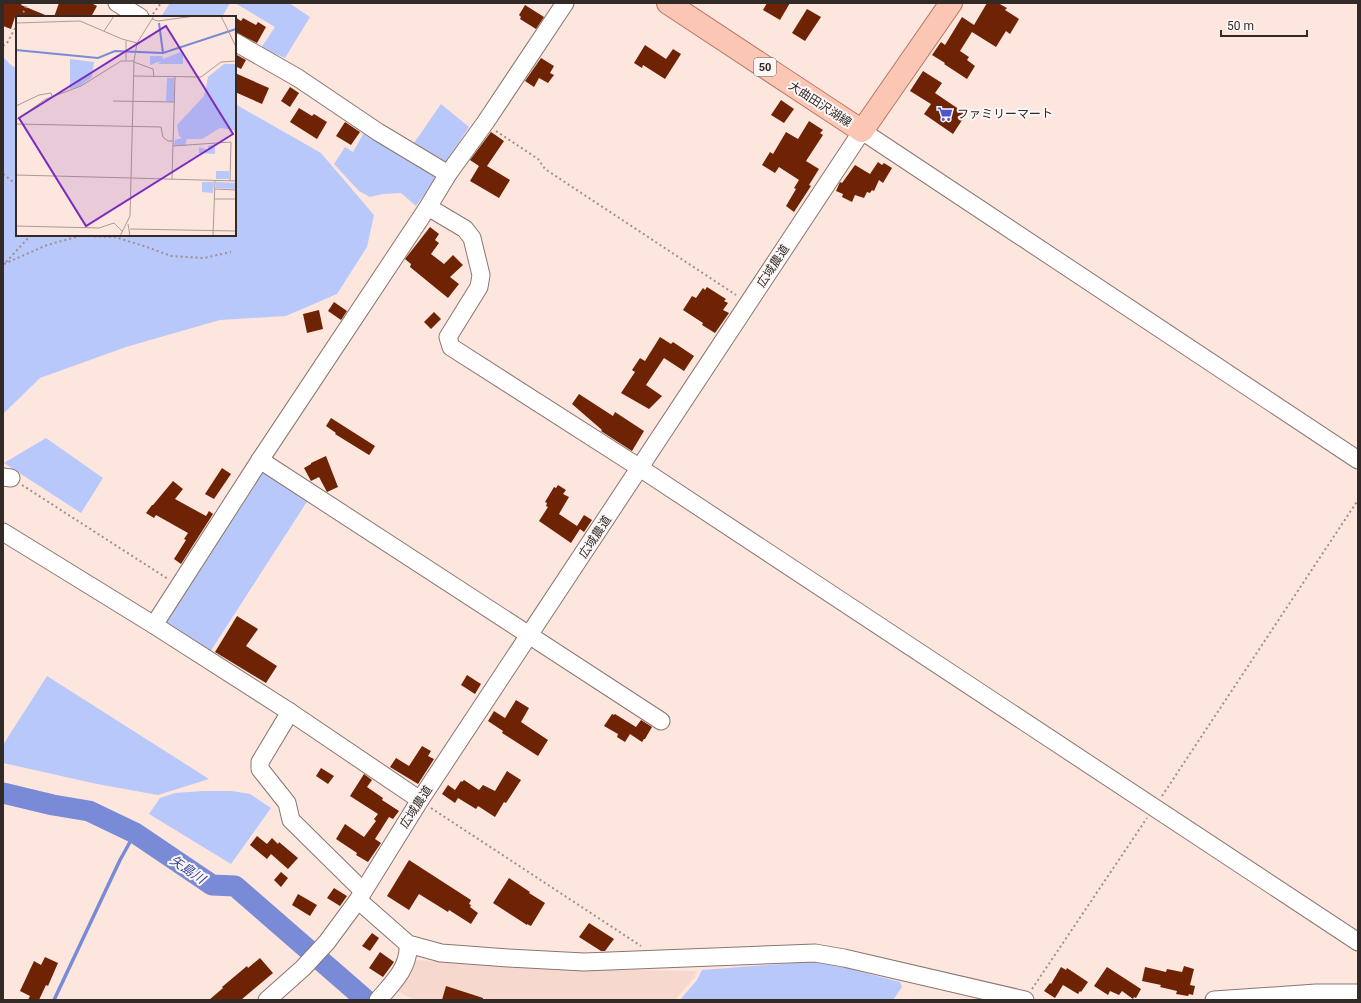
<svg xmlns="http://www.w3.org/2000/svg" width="1361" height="1003" font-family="Roboto,'Noto Sans JP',sans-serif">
  <rect width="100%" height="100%" fill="#fde6de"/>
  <polygon fill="#f7d8cf" points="416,960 569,969 697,971 694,978 675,1000 414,1000 395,990"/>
  <g fill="#b9c8fb">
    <polygon points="170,3 230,3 222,17 168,17 162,15"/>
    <polygon points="235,3 289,3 310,17 285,58 261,48 275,27"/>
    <polygon points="3,57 10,64 17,69 17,235 235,235 235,104 321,153 374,215 367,247 337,294 286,316 220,320 126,347 40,378 3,414"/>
    <polygon points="441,104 469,127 444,165 412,146"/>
    <polygon points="365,131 438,175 416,206 401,193 383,194 370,197 359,191 334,164 345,147 353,152"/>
    <polygon points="46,438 103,478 81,513 4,463"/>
    <polygon points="263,466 310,497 210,652 162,622"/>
    <polygon points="47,676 209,779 158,795 97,784 3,763 3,745"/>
    <polygon points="203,791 232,791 250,794 271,808 231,864 149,814 160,798 175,793"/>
    <polygon points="820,961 900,982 902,987 893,1000 680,1000 697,980 702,970"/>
  </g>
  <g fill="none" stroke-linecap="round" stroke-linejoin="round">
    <polyline stroke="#798bd6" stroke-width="3.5" points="54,1000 120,860 135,833"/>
    <polyline stroke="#798bd6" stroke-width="21" points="3,793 53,805 89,811 135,833 212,885 235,886 366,1000"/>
  </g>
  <g fill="#6e2305">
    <polygon points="3,3 22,3 21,5 50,17 15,17 11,29 3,26"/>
    <polygon points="59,3 91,3 97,6 91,17 54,17"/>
    <polygon points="767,3 790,3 780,20 763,10"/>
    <polygon points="987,3 998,3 1007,8 1005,10 1019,19 1010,34 1006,31 996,47 972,32 960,51 969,57 967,60 975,66 967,79 944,64 945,63 932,55 941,42 945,45 962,17 974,25"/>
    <polygon points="525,5 544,17 536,29 520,19 521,17 519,15"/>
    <polygon points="807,9 821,17 805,41 792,33"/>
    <polygon points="235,17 241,21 243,18 256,25 258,22 266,27 257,43 235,32"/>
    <polygon points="645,45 666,59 673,49 681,54 665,79 643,65 642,68 634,63"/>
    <polygon points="235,54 246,60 241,69 235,66"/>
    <polygon points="541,58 554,66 550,73 554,75 548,83 539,78 534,87 525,81"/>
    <polygon points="923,71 942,83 935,93 966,114 953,134 924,114 931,104 910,91"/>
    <polygon points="235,73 269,88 262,104 235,92"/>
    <polygon points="290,87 299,93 290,107 281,101"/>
    <polygon points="781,100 794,109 784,123 771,115"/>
    <polygon points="299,108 312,116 314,114 327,122 317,139 290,122"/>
    <polygon points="809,121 823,130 820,133 823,135 806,161 819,169 809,185 811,186 794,212 786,206 796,189 794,188 799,180 779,167 775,173 762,165 770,152 773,154 786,132 798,139"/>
    <polygon points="345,122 360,132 351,145 336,136"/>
    <polygon points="491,132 504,141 487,166 510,180 499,198 470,181 479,166 470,160"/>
    <polygon points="878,162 882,165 884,163 892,168 883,183 879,180 874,191 872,190 870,193 867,192 864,198 855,195 852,202 842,197 843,194 836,191 840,182 842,183 855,165 870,174"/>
    <polygon points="430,227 439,234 435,240 439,243 431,254 444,264 453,255 463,265 450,277 459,284 448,298 410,267 411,264 405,259"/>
    <polygon points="707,287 726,299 724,301 728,303 723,310 729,313 715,333 702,325 703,323 683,310 692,296 696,298 703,288 705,290"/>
    <polygon points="334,302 347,311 341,320 328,311"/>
    <polygon points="319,310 323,329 307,333 303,314"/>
    <polygon points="434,312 441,319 431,329 424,322"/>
    <polygon points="660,337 671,344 673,342 694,356 684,371 664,358 646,385 662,396 649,409 621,393 635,372 632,370 640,358 645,361"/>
    <polygon points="579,394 613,416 615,412 644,431 632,451 601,431 602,430 572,404"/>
    <polygon points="331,418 375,446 370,454 369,455 335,434 336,433 326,426"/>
    <polygon points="326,456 338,487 327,492 319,477 311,481 304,468 311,464 311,463"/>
    <polygon points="222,468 231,474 214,499 205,494"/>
    <polygon points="173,481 183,489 175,499 206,516 209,511 213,514 181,564 174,559 186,540 184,539 188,533 156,515 154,518 146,513 152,505 153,505"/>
    <polygon points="558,485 566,490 563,494 569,497 559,514 577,526 584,515 592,520 584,532 580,529 571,543 539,521 548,507 546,506 547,503 545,502 554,487 556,488"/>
    <polygon points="237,616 258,629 246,646 277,666 266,683 215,652"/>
    <polygon points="467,675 481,684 475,694 461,685"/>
    <polygon points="516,700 529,708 521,722 548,740 538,756 502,733 503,731 488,721 494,711 505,718"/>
    <polygon points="612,714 614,715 615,714 636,727 641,720 652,727 645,739 644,739 642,742 630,734 625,742 617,737 618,734 604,726"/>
    <polygon points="422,746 431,751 428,756 434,759 418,784 390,767 396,758 409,766"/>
    <polygon points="321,768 334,776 328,784 316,776"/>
    <polygon points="507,771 521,780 506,803 504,802 495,817 478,806 476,809 458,798 455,803 442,794 448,785 455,790 461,781 462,782 464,780 479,790 483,785 495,791"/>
    <polygon points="364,774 372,780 367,787 383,798 382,800 399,811 393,819 389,817 375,839 381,843 368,862 356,855 357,853 336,839 345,824 364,837 376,821 374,819 378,814 350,796"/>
    <polygon points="257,836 267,844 272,838 278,844 279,842 298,858 288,869 271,854 267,859 250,845"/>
    <polygon points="409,860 471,900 469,904 471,905 470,907 478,913 471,924 449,910 448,912 419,894 409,910 387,896"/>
    <polygon points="281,872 288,878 281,887 274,880"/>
    <polygon points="509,878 530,892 529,893 545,903 531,926 527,924 527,925 493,903"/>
    <polygon points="334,888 347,896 340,906 327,898"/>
    <polygon points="298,894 317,905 310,916 292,905"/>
    <polygon points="589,923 614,939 605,951 601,951 579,937"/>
    <polygon points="372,933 379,938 370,951 362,946"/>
    <polygon points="380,952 394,962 383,977 369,968"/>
    <polygon points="45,957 58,963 48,986 46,985 39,1000 28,1000 30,996 20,991 34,961 41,965"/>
    <polygon points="260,958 273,973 241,1000 209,1000 223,988 222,987 247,966 248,968"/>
    <polygon points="1184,966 1194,969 1190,985 1195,986 1193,995 1189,994 1188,996 1176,994 1177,991 1160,987 1161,985 1142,981 1145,967 1166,972 1167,969 1182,972"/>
    <polygon points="1061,967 1066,970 1067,968 1088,982 1081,992 1080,991 1078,994 1063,985 1055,998 1044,991 1050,983 1051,984"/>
    <polygon points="1107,967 1141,989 1136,998 1134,997 1133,999 1122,991 1119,995 1110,991 1108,995 1094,986"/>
    <polygon points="446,986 483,998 483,1000 442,1000"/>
  </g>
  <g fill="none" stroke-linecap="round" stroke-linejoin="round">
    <g stroke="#8a766f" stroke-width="19">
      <g id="minor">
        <polyline points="117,3 140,17"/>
        <polyline points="235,42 298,78 378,132 448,174"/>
        <polyline points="428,207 465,229 472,238 481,275 479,287 448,337 451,347 640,468 1358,942"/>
        <polyline points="260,460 661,721"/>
        <polyline points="3,477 11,478"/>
        <polyline points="3,532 154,625 290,712 420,800"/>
        <polyline points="154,625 260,460 428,207 448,174 485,123 565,3"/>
        <polyline points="290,712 260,762 260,769 287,803 291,820 363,891"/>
        <polyline points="358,900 408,944 441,953 508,958 584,962 815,953 844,958 1025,1000"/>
        <polyline points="267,1000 303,968 327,942 358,900 420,800 862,131 1358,460"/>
        <path d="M378,1000C392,984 410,967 408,944"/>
        <polyline points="1214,1000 1316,993 1358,993"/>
      </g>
    </g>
    <g stroke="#b47762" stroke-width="24">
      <polyline id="major" points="668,3 862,131 951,3"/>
    </g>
    <g stroke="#a08f8a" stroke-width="2" stroke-dasharray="2 3" stroke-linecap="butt">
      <polyline points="153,14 161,3"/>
      <polyline points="21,17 28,3"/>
      <polyline points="3,46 7,43 17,25"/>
      <polyline points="496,131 538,159 545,169 736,295"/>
      <polyline points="3,174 17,185"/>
      <polyline points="6,262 31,235"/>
      <polyline points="4,264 47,245 80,236 115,237 147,247 171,256 204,258 231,252"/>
      <polyline points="22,485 168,579"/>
      <polyline points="1162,796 1358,500"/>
      <polyline points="431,808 641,946"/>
      <polyline points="1032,989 1147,818"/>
    </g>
    <use href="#minor" stroke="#fff" stroke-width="17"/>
    <use href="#major" stroke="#fcc6b4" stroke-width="22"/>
  </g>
  <defs>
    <g id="supermarket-bare" transform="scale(1.2)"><path d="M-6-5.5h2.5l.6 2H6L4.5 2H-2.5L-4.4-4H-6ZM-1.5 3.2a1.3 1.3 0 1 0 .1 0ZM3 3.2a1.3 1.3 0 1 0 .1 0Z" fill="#4959cd" stroke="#fcf7f6" stroke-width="2.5" paint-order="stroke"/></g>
  </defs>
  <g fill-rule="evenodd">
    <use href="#supermarket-bare" x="945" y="114"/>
  </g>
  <g text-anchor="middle" stroke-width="4" stroke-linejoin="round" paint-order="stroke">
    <rect fill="#fcf7f6" stroke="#6f6865" stroke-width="1" x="754" y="58" width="22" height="18" rx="3"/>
    <g font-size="11" font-weight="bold" fill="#322a27">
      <text x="765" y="71">50</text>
    </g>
    <g font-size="12" fill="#322a27" stroke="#fcf7f6">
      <text transform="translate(820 104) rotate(33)" y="4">大曲田沢湖線</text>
      <text transform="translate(773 266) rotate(-57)" y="4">広域農道</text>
      <text transform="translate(595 537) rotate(-57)" y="4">広域農道</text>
      <text transform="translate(416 807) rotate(-57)" y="4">広域農道</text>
    </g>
    <g font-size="12" fill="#322a27" stroke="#fcf7f6" text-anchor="start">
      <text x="957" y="118">ファミリーマート</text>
    </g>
    <g font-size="13" font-style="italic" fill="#36439b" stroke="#fcf7f6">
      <text transform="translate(188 869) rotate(34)" y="5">矢島川</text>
    </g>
  </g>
  <g transform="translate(16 16)">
    <rect width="220" height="220" fill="#fde6de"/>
    <path d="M167,35V48H142L145,45L134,49V40H146L147,43ZM54,43L78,46L76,61L64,70L54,73ZM208,48H220V120L218,114L204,112L186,123H171L169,129H158L159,124L166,122L163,120L161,109L188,80L192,61ZM151,62H158V86L150,85ZM199,128V138L183,137V131L192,134V130ZM200,155H213V163H200ZM186,166H198L197,177L186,176ZM200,166L220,167V173L200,172Z" fill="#b9c8fb"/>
    <path fill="none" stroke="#798bd6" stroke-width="2" d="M143,7L147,37M0,34L82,42L99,35L147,37L220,13"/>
    <path fill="none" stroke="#ac9b95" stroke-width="1" d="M205,0L220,31M136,3L142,5L179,0M0,7L64,5L106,23L121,27L138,0M88,15L98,0M110,44V25M118,46L137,53L138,61M118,60L185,61L205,46L220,45M97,85L158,86M0,90L23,79L35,77L36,80M0,104L30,83L65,70L105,45H118M0,108L145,111L147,121L152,125H157M157,130L215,126L214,165M0,159L115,162L118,45L121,27M156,163L159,61M199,173L220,174M198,183H220M112,208L114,220M0,210L83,212L98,207L107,216M114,213L220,215M104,220L114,200L115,162L220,165M197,220L199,165"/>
    <path fill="#7b2cbf" fill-opacity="0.15" stroke="#7b2cbf" stroke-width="2" d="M150,10L217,118L70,210L3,102Z"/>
    <rect width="220" height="220" fill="none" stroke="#322a27" stroke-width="2"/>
  </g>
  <rect width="1361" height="1003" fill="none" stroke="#322a27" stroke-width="8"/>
  <path d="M1221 30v6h86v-6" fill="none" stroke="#322a27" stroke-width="2"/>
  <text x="1227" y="30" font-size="12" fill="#322a27" stroke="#fcf7f6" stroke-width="3" paint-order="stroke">50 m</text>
</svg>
